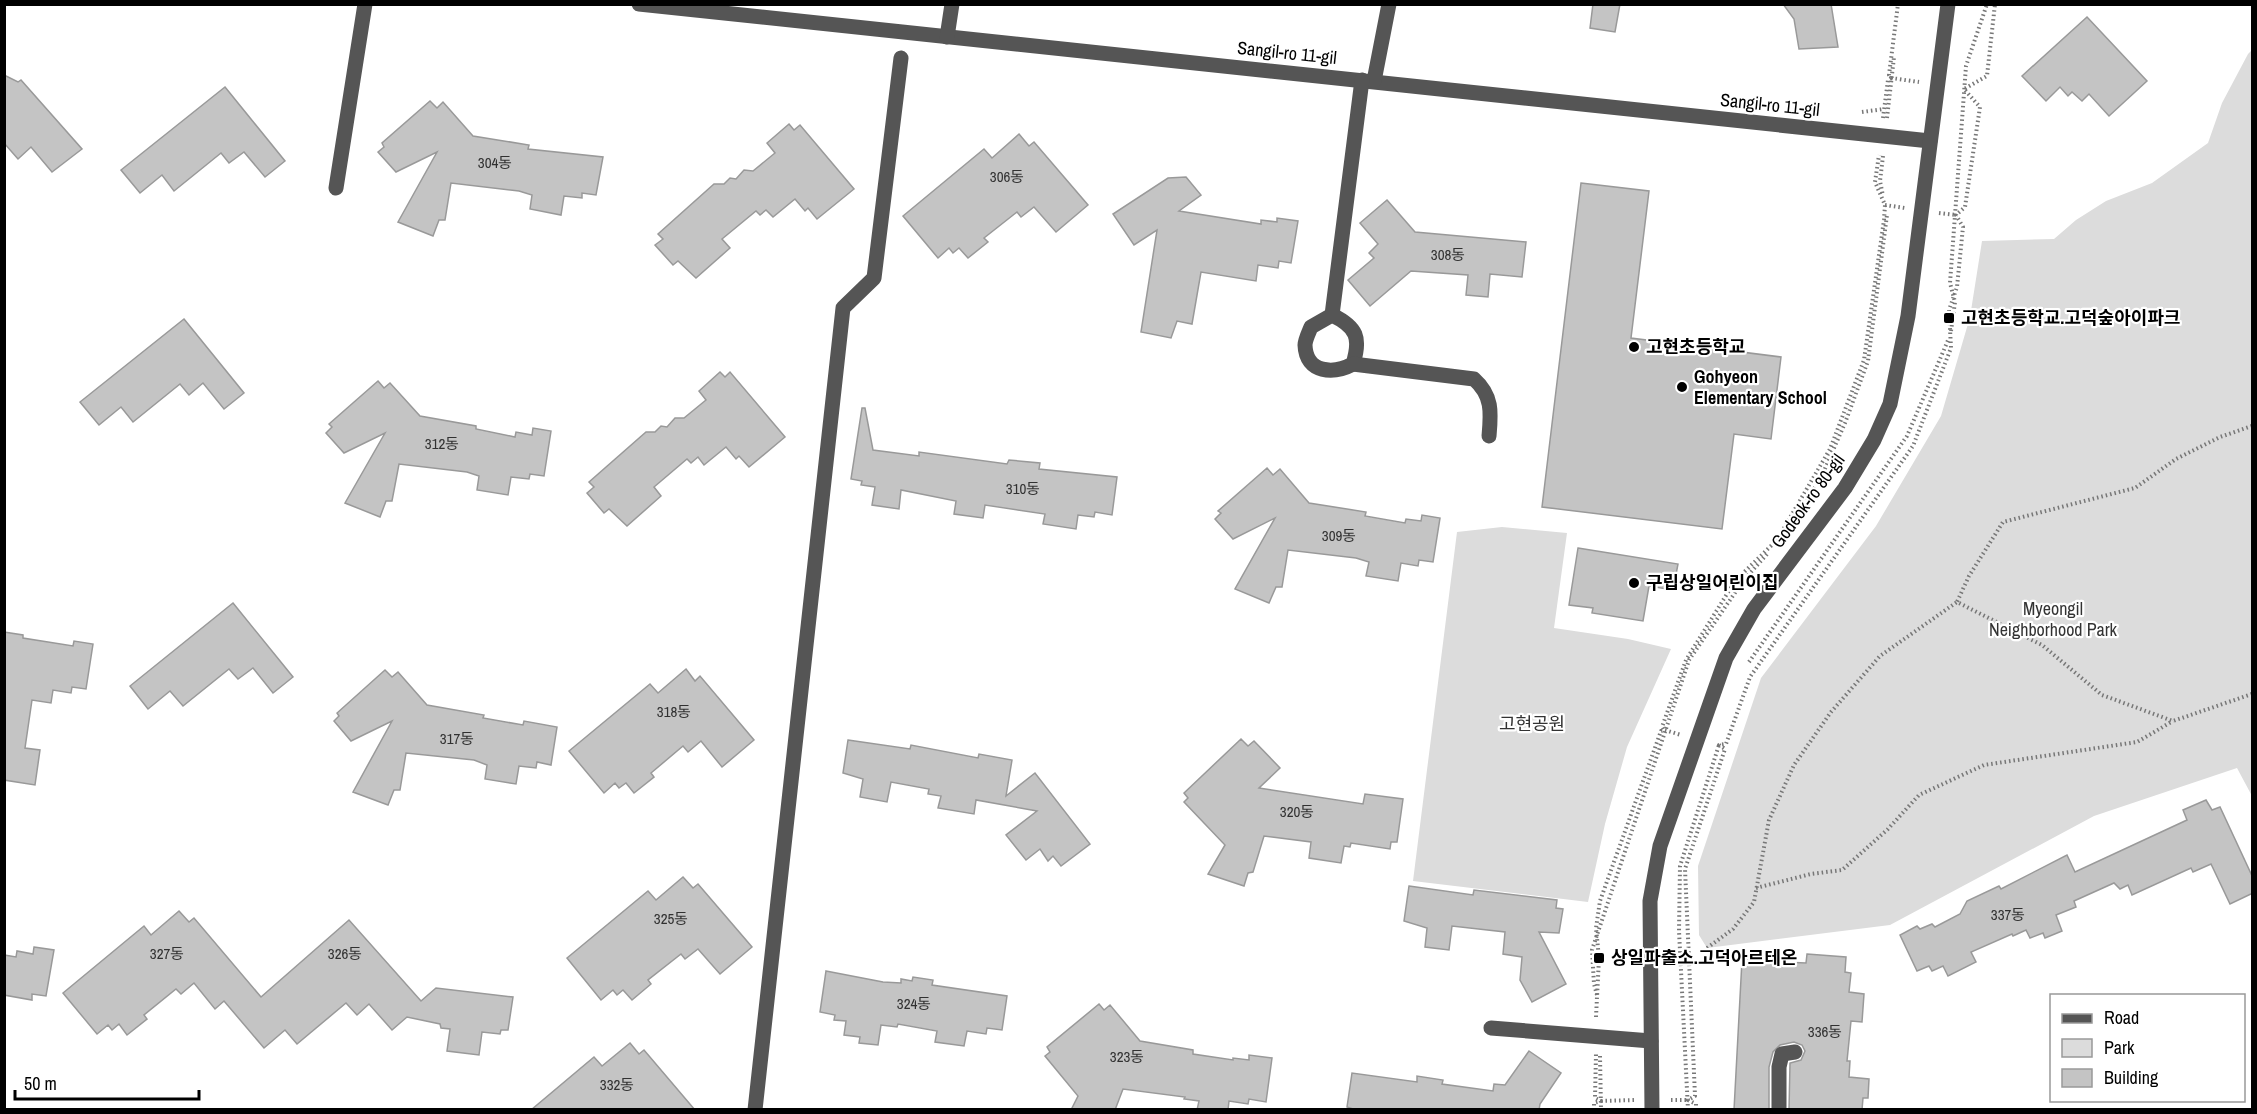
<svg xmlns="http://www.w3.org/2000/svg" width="2257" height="1114" font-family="'Archivo Narrow','Noto Sans KR',sans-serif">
  <rect width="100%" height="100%" fill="#fff"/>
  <g fill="#dcdcdc">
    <polygon points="2252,50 2252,796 2237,768 2094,816 1890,925 1707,948 1699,935 1698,866 1761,678 1876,526 1941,416 1970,317 1982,241 2054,239 2076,220 2106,201 2152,183 2208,143 2222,103 2248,54"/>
    <polygon points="1502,527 1567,533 1554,628 1628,639 1671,649 1627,747 1605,824 1588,902 1413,881 1457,532"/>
  </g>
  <g fill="#c4c4c4" stroke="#999" stroke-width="1.5">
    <polygon points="1593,4 1620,4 1615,32 1590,28"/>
    <polygon points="1783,4 1831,4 1838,47 1799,49 1794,19"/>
    <polygon points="2087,17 2147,81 2109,116 2089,94 2082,101 2072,92 2068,96 2060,87 2046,101 2022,76"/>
    <polygon points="4,75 18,82 21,80 82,149 52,172 31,147 18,159 4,143"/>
    <polygon points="225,87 285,161 265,177 244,152 229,163 221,153 174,191 162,175 140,193 121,170"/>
    <polygon points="430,101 437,108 443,102 473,136 529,145 528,149 603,157 596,195 582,193 582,198 564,196 561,215 530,209 532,195 519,191 451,183 445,220 439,220 433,236 398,222 437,152 396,172 378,152 384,147 382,143"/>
    <polygon points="789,124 794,130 800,125 854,189 817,219 808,208 805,211 795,199 773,217 766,210 760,215 756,211 722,239 730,248 696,278 678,261 673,265 655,245 663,239 658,234 714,184 724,184 730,178 736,179 744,170 753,171 775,153 767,143"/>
    <polygon points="1019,134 1029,146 1034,142 1088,205 1056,232 1034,207 1021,217 1017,212 984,238 988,242 968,258 959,248 953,253 949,248 938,258 903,216 984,149 992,158"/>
    <polygon points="1186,177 1201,195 1179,211 1261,224 1261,220 1277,222 1277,218 1298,221 1291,263 1279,261 1278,268 1258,265 1256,281 1201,272 1192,324 1177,321 1171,338 1141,332 1157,230 1134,245 1113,214 1168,178"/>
    <polygon points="1581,183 1649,191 1631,338 1781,357 1771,439 1734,434 1722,529 1542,507"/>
    <polygon points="1387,200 1415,232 1526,242 1522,277 1490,274 1488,297 1466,295 1468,275 1411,271 1370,306 1348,280 1374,258 1369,253 1378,244 1360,223"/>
    <polygon points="184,319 244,393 224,409 203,383 189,395 180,384 133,422 121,407 99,425 80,402"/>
    <polygon points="720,372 725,377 730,372 785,437 749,467 739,456 736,459 726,447 704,465 698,457 691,463 687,459 654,487 661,496 627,526 609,509 604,513 587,493 594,487 589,482 646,432 655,432 661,426 667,427 675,418 684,418 706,400 699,391"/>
    <polygon points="378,381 384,388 390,383 420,416 476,426 476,429 515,437 516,432 532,435 533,428 551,431 544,476 530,474 529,479 511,477 508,495 477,490 479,476 467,472 399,464 392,501 386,501 380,517 345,503 385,433 344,453 326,433 332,427 329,424"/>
    <polygon points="862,408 865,408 873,450 919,456 919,452 1007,464 1009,460 1040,463 1039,469 1117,477 1112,515 1095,512 1094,517 1078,515 1076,529 1043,524 1045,514 985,505 983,518 954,514 956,501 901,490 899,509 872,505 875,487 861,485 862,481 851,479"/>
    <polygon points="1267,468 1273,475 1280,469 1309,503 1366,512 1365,516 1405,523 1406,519 1421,521 1422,515 1440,518 1433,562 1419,560 1418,566 1401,563 1398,581 1366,576 1369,562 1356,558 1288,550 1282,587 1276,587 1269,603 1235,589 1275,518 1233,539 1215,519 1221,513 1218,511"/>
    <polygon points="1578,548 1678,564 1673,590 1649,586 1643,621 1592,613 1593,608 1569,605"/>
    <polygon points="233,603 293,677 273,693 253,668 238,679 229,669 183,706 170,691 148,709 130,686"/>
    <polygon points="4,632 23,635 23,638 73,646 74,641 93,644 86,689 72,687 71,693 53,690 51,703 32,700 25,748 40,750 35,785 4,780"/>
    <polygon points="686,669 695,681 700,676 754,740 722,767 701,741 688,752 683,746 651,773 654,777 634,793 626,783 619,788 615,783 604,793 569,751 650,684 658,693"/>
    <polygon points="385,670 392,677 398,672 427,705 484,715 483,718 523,725 524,721 557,727 551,765 537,762 536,768 519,766 516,784 485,779 487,765 474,760 406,753 400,790 394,790 388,805 353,792 392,721 351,741 334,721 339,716 337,713"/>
    <polygon points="1241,739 1248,746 1254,741 1280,768 1259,788 1363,804 1365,794 1403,799 1397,842 1391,842 1390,849 1351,843 1350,847 1344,846 1341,863 1309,858 1311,842 1264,836 1253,872 1248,873 1244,886 1208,874 1225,845 1184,802 1188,798 1184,793"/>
    <polygon points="848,740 910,749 911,745 978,758 979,754 1012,760 1006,796 1035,773 1090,844 1061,866 1053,856 1048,861 1040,849 1026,860 1006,835 1037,811 976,800 974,814 938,808 941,796 928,794 929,789 891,782 887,802 860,797 863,779 843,773"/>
    <polygon points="2206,800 2212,810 2220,807 2253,878 2253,893 2230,904 2211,864 2193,872 2191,868 2132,895 2128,885 2120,889 2114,883 2074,901 2076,907 2056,915 2062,931 2045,938 2043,933 2030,938 2026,930 2013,936 2012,934 1971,952 1976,962 1948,976 1943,966 1932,971 1929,966 1917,971 1900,935 1917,926 1920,929 1932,924 1935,927 1960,914 1967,901 1999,886 2001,889 2067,855 2075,872 2187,820 2183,810"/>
    <polygon points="683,877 693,888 698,884 752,947 720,974 698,949 685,959 681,954 648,980 651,984 632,1000 623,990 617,995 613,990 601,1000 567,958 648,891 656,900"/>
    <polygon points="1409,886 1473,895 1474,890 1557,900 1556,908 1563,909 1559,933 1539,932 1566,984 1532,1002 1520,980 1522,957 1503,954 1505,932 1452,926 1449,950 1425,947 1427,928 1404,921"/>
    <polygon points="179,911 189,922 194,918 261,997 349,920 421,1001 436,988 513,997 508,1030 501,1030 500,1034 482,1032 479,1055 447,1051 450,1029 441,1028 440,1024 407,1017 392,1030 369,1004 357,1015 346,1003 297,1044 285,1030 264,1048 224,1001 215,1009 194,983 181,994 176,989 144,1015 147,1019 127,1035 119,1024 112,1030 108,1025 97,1034 63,993 144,926 151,935"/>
    <polygon points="34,947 54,950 46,996 32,994 32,1000 4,995 4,955 16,957 17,951 33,954"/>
    <polygon points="1807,954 1846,957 1845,972 1851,973 1849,992 1864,994 1862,1022 1851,1021 1847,1061 1850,1061 1849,1077 1869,1079 1868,1098 1863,1098 1862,1110 1789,1110 1790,1063 1801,1060 1805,1051 1802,1045 1794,1042 1780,1045 1773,1052 1769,1067 1769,1110 1734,1110 1742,960 1806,963"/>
    <polygon points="826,971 883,982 901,983 901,979 912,981 913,977 933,980 932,985 1007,996 1002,1030 987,1028 986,1034 967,1031 964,1046 935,1042 937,1031 898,1024 897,1027 881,1025 878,1045 859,1043 860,1037 844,1035 846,1021 834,1020 835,1015 820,1012"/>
    <polygon points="1099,1004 1104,1010 1110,1005 1140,1041 1193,1050 1193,1054 1233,1060 1233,1058 1249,1060 1249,1055 1272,1058 1266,1102 1249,1099 1248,1104 1229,1101 1228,1110 1197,1110 1199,1101 1184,1099 1185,1097 1123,1089 1115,1110 1071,1110 1078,1096 1045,1056 1050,1052 1047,1047"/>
    <polygon points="630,1043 639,1054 644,1050 695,1110 531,1110 594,1057 602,1066"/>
    <polygon points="1529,1051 1561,1073 1540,1104 1539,1110 1356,1110 1347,1107 1352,1073 1417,1082 1417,1076 1443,1080 1442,1084 1493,1091 1494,1084 1505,1085"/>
  </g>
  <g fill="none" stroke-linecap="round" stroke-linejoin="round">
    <g stroke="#777" stroke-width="4" stroke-dasharray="1.5 3" stroke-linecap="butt">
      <polyline points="1891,78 1919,82"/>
      <polyline points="1862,112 1884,109"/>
      <polyline points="1883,118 1888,80 1891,78 1889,75 1898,4"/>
      <polyline points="1887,118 1894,57"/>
      <polyline points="1883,156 1880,181 1883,196"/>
      <polyline points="1885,205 1905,208"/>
      <polyline points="1939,213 1956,215"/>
      <polyline points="1951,331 1955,302 1950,283 1966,66 1987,4"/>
      <polyline points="2252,426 2220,437 2176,459 2135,488 2003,522 1969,576 1957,602 2042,645 2102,695 2173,721 2252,694"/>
      <polyline points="1789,526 1820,480 1845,423 1868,361 1887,215"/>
      <polyline points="1749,662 1907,436 1949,338"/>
      <polyline points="1665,730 1681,735"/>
      <polyline points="1756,888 1811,874 1842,870 1888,829 1919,795 1984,765 2137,742 2173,721"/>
      <polyline points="1707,948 1733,929 1754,902 1769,820 1794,765 1831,712 1880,656 1957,602"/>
      <polyline points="1597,995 1594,984 1592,950 1689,660 1743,581 1768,553"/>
      <polyline points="1596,1017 1599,958 1596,928 1600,901 1661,731 1664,730 1662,727 1686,660 1735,581 1777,540 1830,449 1864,360 1884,220 1885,205 1875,182 1879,155"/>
      <polyline points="1600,1056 1601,1110"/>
      <polyline points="1671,1100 1688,1100"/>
      <polyline points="1601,1101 1634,1100"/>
      <polyline points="1594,1110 1594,1103 1601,1101 1595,1098 1596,1054"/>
      <polyline points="1688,1110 1679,931 1680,866 1719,745"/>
      <polyline points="1696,1110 1696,1104 1688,1100 1695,1096 1685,869 1725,749 1719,745 1726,744 1750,677 1913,446 1951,348 1949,310 1957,287 1963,227 1956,215 1965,207 1980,107 1964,89 1987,76 1995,4"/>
    </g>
    <g stroke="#555" stroke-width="15">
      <polyline points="639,4 1930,141"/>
      <polyline points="947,37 952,4"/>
      <polyline points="1374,81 1389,4"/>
      <polyline points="336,188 365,4"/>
      <path d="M1332,315C1357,327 1361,338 1353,364C1334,374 1306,374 1305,345C1305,340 1309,332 1311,327L1332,315L1362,80"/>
      <path d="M1353,364L1474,379C1493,396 1491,413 1489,436"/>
      <polyline points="1491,1028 1651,1041"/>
      <polyline points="755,1110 843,308 874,278 901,58"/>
      <polyline points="1652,1110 1650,901 1660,846 1726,658 1754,609 1845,488 1874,440 1890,404 1908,316 1948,4"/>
      <polyline points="1779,1110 1779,1067 1782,1054 1795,1052"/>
    </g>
  </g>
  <g fill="#000" stroke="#fff" stroke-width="2">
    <rect x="1943" y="312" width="12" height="12" rx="3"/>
    <circle cx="1634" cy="347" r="6"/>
    <circle cx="1682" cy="387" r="6"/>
    <circle cx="1634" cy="583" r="6"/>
    <rect x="1593" y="952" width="12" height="12" rx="3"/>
  </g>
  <g text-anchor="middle" stroke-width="4.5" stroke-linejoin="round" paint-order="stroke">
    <g font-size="15" fill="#313131">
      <text x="495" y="168">304동</text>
      <text x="1007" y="182">306동</text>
      <text x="1448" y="260">308동</text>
      <text x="442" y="449">312동</text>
      <text x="1023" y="494">310동</text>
      <text x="1339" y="541">309동</text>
      <text x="674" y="717">318동</text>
      <text x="457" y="744">317동</text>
      <text x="1297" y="817">320동</text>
      <text x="2008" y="920">337동</text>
      <text x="671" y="924">325동</text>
      <text x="167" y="959">327동</text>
      <text x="345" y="959">326동</text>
      <text x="914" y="1009">324동</text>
      <text x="1825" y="1037">336동</text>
      <text x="1127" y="1062">323동</text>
      <text x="617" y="1090">332동</text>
    </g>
    <g font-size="18" fill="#000" stroke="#fff">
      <text transform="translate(1287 53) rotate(6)" y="6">Sangil-ro 11-gil</text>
      <text transform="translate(1770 105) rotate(6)" y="6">Sangil-ro 11-gil</text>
      <text transform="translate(1808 501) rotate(-54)" y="6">Godeok-ro 80-gil</text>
    </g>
    <g font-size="18" font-weight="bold" fill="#000" stroke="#fff" text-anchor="start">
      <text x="1961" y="324">고현초등학교.고덕숲아이파크</text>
      <text x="1646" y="353">고현초등학교</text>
      <text x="1694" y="383">Gohyeon<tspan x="1694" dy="21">Elementary School</tspan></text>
      <text x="1646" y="589">구립상일어린이집</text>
      <text x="1611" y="964">상일파출소.고덕아르테온</text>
    </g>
    <g font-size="18" fill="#333" stroke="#fff">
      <text x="2053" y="615">Myeongil<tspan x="2053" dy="21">Neighborhood Park</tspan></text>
      <text x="1532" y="730">고현공원</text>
    </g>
  </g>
  <rect width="2257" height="1114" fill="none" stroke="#000000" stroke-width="12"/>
  <rect x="2050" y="994" width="195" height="108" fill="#ffffff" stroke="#999999" stroke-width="1.5"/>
  <rect x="2062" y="1014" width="30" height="9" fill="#555555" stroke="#999999" stroke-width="1.5"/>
  <text x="2104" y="1024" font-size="18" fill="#000000">Road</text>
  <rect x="2062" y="1039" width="30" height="18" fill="#dcdcdc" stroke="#999999" stroke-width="1.5"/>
  <text x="2104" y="1054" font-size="18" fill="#000000">Park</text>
  <rect x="2062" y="1069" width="30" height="18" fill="#c4c4c4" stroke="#999999" stroke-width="1.5"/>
  <text x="2104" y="1084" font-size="18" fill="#000000">Building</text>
  <path d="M15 1090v9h184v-9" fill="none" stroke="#000000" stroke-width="3"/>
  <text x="24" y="1090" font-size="18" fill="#000000" stroke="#ffffff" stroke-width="4.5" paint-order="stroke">50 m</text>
</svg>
